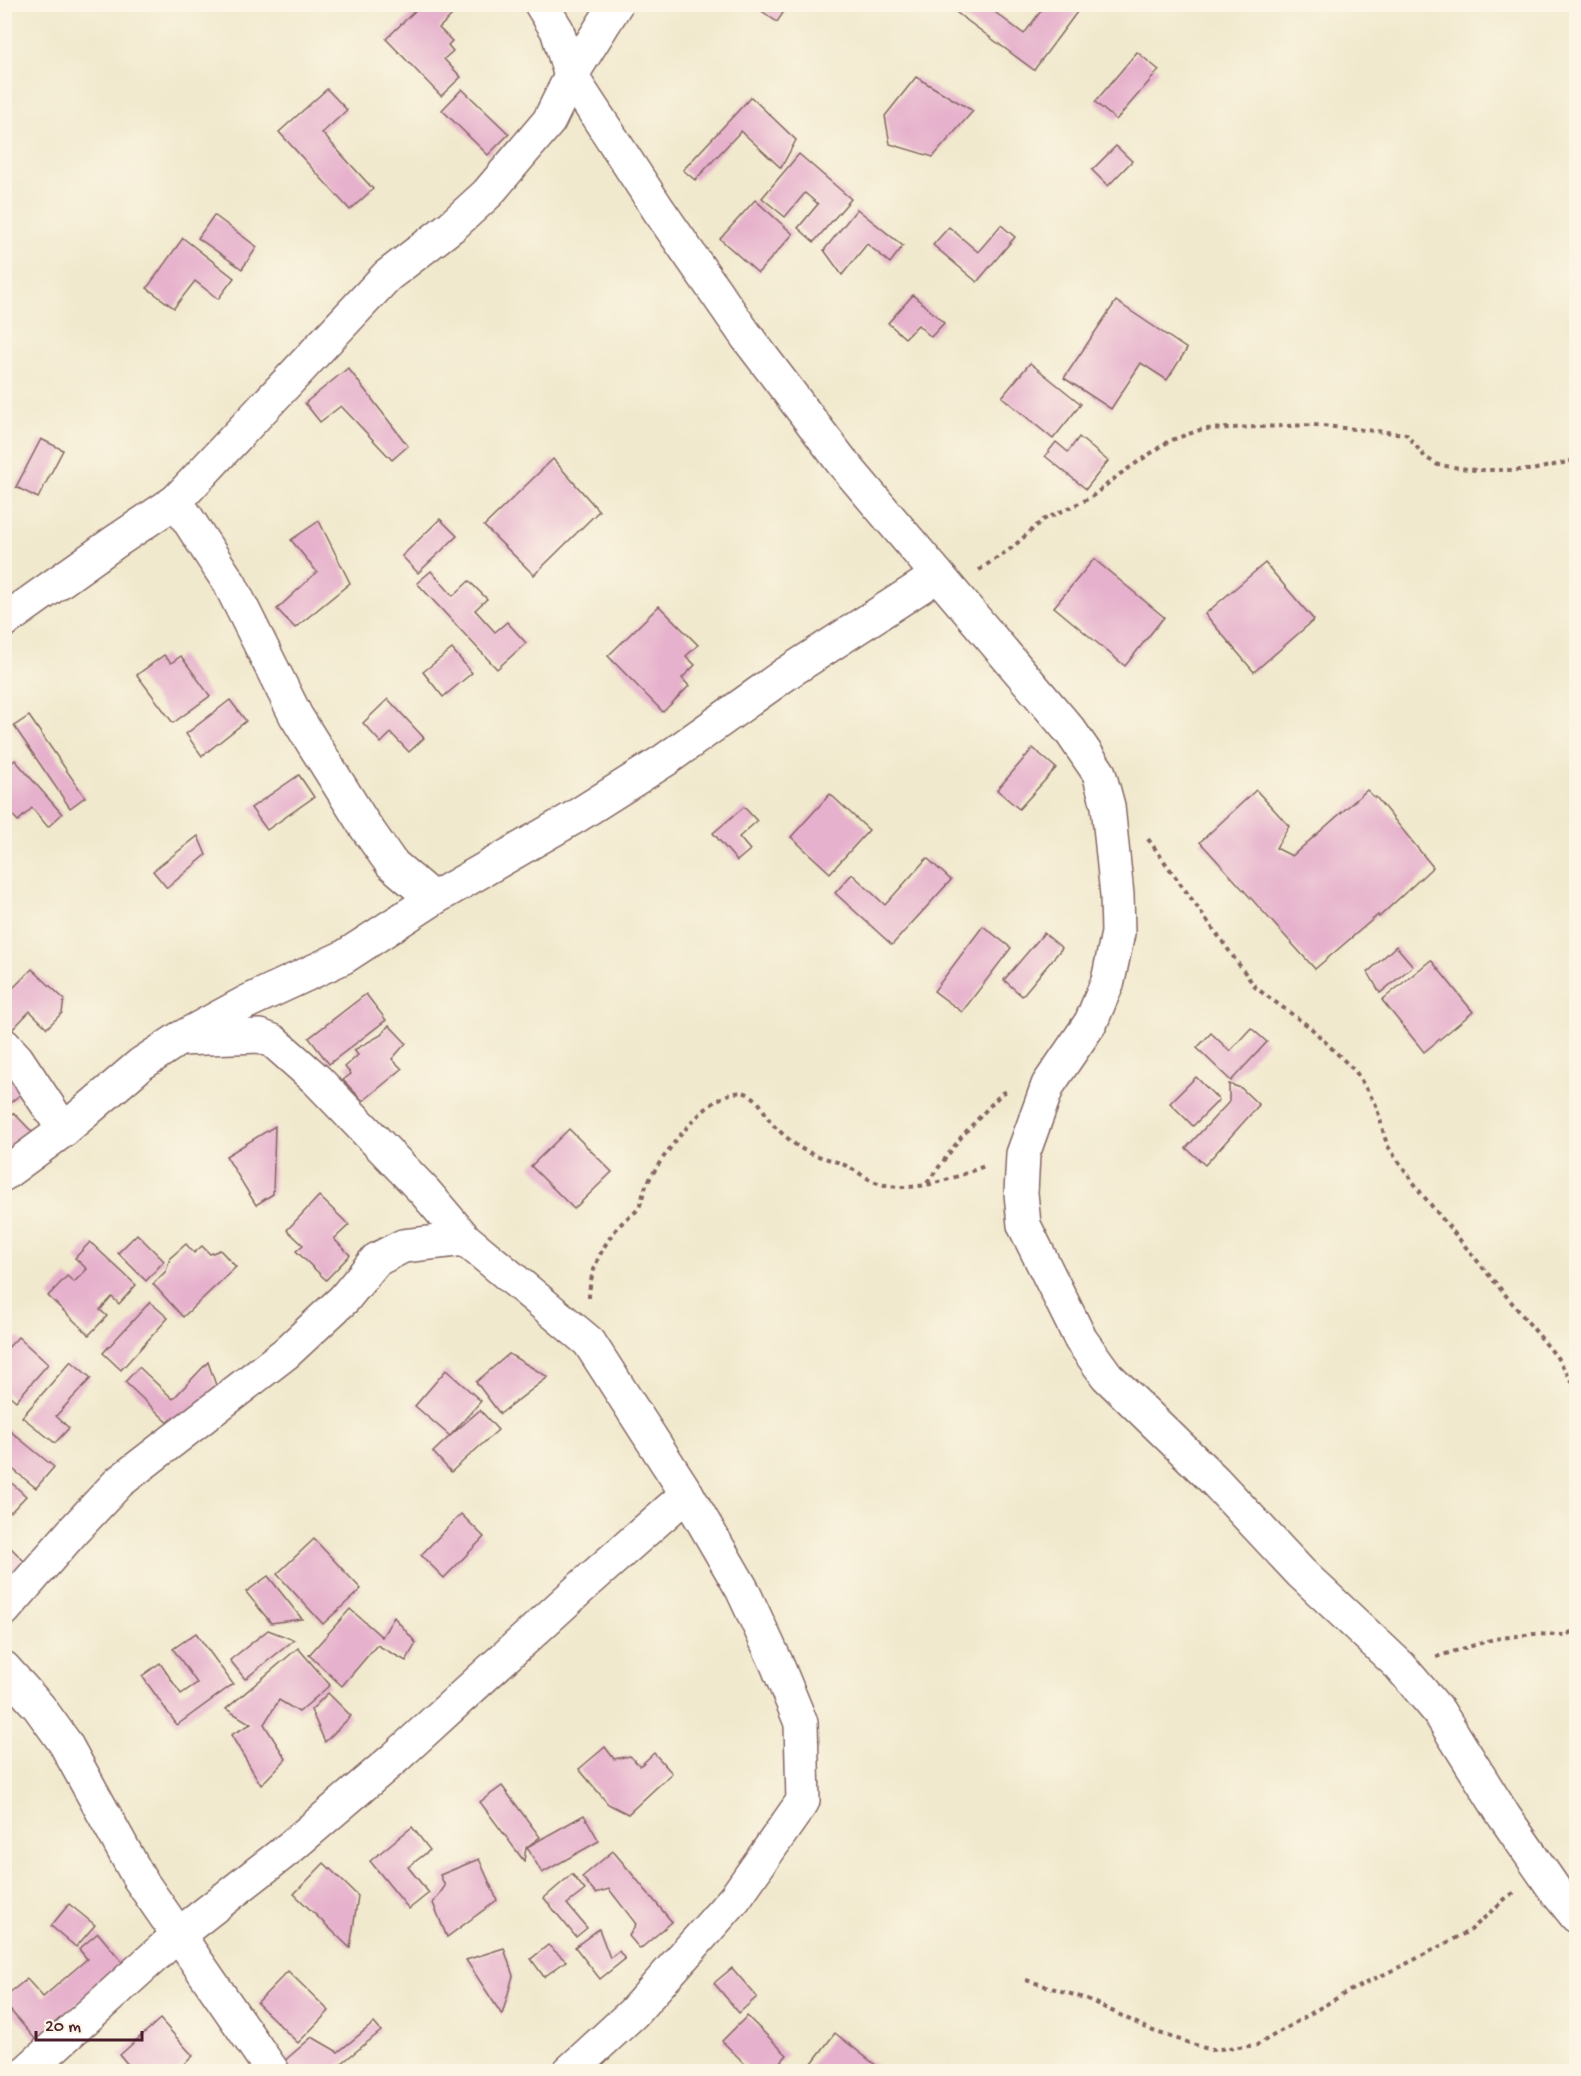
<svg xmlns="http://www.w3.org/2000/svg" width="1581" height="2076" font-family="'Gochi Hand',sans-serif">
  <rect width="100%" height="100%" fill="#fcf5e5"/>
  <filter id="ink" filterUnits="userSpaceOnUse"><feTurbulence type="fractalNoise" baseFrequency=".0167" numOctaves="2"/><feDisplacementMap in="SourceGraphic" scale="12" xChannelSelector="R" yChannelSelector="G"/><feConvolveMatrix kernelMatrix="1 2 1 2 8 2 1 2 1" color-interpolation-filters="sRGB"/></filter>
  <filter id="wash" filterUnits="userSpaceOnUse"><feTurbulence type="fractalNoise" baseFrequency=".008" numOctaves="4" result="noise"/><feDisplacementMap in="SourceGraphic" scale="24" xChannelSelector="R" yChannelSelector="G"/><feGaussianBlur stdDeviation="1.35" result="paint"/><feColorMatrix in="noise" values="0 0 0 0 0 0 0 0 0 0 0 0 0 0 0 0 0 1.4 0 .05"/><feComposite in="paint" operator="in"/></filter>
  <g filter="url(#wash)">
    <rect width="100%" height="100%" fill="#f1e9cd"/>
    <g id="blocks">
      <g fill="#e6b1cc">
        <polygon points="422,4 445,4 454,13 439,28 452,41 448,45 453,51 444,59 461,77 441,96 386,39"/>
        <polygon points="752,4 789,4 777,22"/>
        <polygon points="945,4 984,4 1024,34 1046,4 1083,4 1034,70"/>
        <polygon points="1137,52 1159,70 1116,120 1095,102"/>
        <polygon points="916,77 973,111 933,157 890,144 885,116"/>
        <polygon points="327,89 347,110 322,133 373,189 350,210 279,132"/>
        <polygon points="462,89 509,134 488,155 442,110"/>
        <polygon points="751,97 796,140 781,168 741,131 695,180 683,170"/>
        <polygon points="1116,146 1132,161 1108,186 1092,170"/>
        <polygon points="799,154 851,199 814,242 798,228 818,204 805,193 785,217 762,198"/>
        <polygon points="755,200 793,234 758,273 720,239"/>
        <polygon points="857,209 903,246 890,263 867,244 842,275 824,250"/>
        <polygon points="214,215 257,247 242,269 198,238"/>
        <polygon points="1001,225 1015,237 977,282 933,245 949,227 978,252"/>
        <polygon points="183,238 234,278 218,299 195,281 174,308 147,288"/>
        <polygon points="913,295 944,323 931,337 918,325 905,338 888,323"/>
        <polygon points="1116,301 1187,349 1167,380 1141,363 1111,409 1064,378"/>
        <polygon points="1030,363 1081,404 1053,439 1002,397"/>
        <polygon points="348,368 408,446 392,460 341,406 320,422 305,403"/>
        <polygon points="1079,437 1108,461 1086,489 1045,456 1056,442 1068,452"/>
        <polygon points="41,439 63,450 38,498 16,487"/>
        <polygon points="553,459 599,511 534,575 484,526"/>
        <polygon points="440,519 457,536 418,573 402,556"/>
        <polygon points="319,521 350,583 295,628 277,609 317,572 291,540"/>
        <polygon points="1094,559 1164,617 1125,666 1054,607"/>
        <polygon points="1265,563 1314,620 1254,672 1205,614"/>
        <polygon points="431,571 453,596 469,581 487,599 475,610 495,632 507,622 526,643 497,669 417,583"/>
        <polygon points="659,606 698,645 686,656 695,665 682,678 689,686 663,712 608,656"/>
        <polygon points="452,649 472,673 443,697 423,672"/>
        <polygon points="164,655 171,663 181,656 210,696 173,723 137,675"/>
        <polygon points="388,699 424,738 409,752 391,733 381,743 363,723"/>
        <polygon points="230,700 246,721 202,756 186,734"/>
        <polygon points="29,716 85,797 70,808 14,726"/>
        <polygon points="1033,748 1056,768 1019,809 997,790"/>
        <polygon points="15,760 62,814 48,827 32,808 18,821 4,806 4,785 8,782 4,769"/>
        <polygon points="299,775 314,797 267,830 251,808"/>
        <polygon points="1256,790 1289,826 1276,848 1292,856 1367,790 1375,798 1376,797 1433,867 1379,917 1378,915 1315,969 1200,842"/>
        <polygon points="830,794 869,830 830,873 791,837"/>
        <polygon points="744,807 757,821 739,837 750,850 737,861 713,833"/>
        <polygon points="198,836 206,855 167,888 153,871"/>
        <polygon points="927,858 951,880 892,945 835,893 852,874 885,905"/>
        <polygon points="983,926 1011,948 962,1012 934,991"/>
        <polygon points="1044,933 1062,948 1022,996 1004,980"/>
        <polygon points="1396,946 1413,966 1380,993 1368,972"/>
        <polygon points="1431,960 1473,1012 1424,1052 1382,1000"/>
        <polygon points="32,969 64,999 62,1013 47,1028 30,1011 10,1032 4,1026 4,997"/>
        <polygon points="366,994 386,1020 329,1064 309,1038"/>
        <polygon points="389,1025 406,1043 392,1059 402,1069 363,1101 343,1080 351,1074 345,1067 358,1055 354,1050 381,1035"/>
        <polygon points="1251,1028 1267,1042 1231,1081 1197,1048 1211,1033 1230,1051"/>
        <polygon points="9,1070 28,1088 4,1108 4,1074"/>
        <polygon points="1196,1077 1219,1100 1193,1126 1170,1103"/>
        <polygon points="1229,1084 1241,1088 1259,1105 1205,1165 1186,1148 1229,1102"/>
        <polygon points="14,1113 33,1133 4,1157 4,1121"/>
        <polygon points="275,1126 273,1194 256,1205 226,1156"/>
        <polygon points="569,1129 612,1172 574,1209 531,1166"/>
        <polygon points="319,1196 349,1225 334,1239 350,1255 326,1280 296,1251 303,1245 287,1230"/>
        <polygon points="137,1234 164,1261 146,1281 118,1253"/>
        <polygon points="90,1242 136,1285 119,1304 112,1297 100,1310 107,1316 89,1335 48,1296 67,1276 74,1282 87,1269 75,1258"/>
        <polygon points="186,1244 194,1253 202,1246 210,1254 220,1250 236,1267 183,1317 153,1284 166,1271 170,1258"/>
        <polygon points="150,1302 168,1318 121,1370 103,1353"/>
        <polygon points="18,1337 48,1364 16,1401 4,1391 4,1352"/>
        <polygon points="509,1354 548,1377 500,1414 476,1382"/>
        <polygon points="71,1361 91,1378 56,1416 69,1428 55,1443 22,1417"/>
        <polygon points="208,1362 217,1388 177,1431 125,1382 139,1367 173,1399"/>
        <polygon points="446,1370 481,1401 450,1436 480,1410 498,1430 451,1472 433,1452 450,1436 415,1406"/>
        <polygon points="4,1426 54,1467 36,1488 4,1462"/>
        <polygon points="4,1476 26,1496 11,1512 4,1507"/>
        <polygon points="461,1514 484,1537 444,1578 421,1555"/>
        <polygon points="314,1539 361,1589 323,1624 277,1574"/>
        <polygon points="4,1541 28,1565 4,1590"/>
        <polygon points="268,1576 302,1619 271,1623 246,1592"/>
        <polygon points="350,1609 382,1637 394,1617 416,1643 406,1661 377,1645 342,1686 309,1655"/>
        <polygon points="268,1630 294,1640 245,1679 230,1660"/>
        <polygon points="196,1633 233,1684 177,1725 142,1676 160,1663 181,1694 197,1683 173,1649"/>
        <polygon points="298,1648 330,1685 299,1712 279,1700 264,1724 286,1759 261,1785 231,1735 251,1724 226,1709"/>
        <polygon points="328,1693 351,1716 325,1742 311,1710"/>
        <polygon points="605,1747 614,1759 630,1756 640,1766 654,1753 672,1773 628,1814 608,1804 579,1769"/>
        <polygon points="502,1786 540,1837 526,1848 524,1861 480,1802"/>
        <polygon points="584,1815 599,1841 542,1873 527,1847"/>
        <polygon points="412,1827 430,1850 408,1867 429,1893 409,1909 370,1861"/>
        <polygon points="613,1851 672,1922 640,1949 629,1936 636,1924 609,1889 596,1893 582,1877"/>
        <polygon points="479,1859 497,1900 447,1937 433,1903 445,1886 440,1875"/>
        <polygon points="324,1863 358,1896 350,1948 294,1894"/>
        <polygon points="572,1874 585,1890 567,1904 587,1928 576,1937 544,1898"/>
        <polygon points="69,1904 95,1925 76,1947 51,1926"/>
        <polygon points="599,1929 610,1958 619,1951 625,1959 600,1979 575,1947"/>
        <polygon points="98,1933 124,1964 36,2040 4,2003 4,1997 27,1979 43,1997 87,1959 79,1949"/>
        <polygon points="548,1945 566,1961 544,1977 531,1959"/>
        <polygon points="504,1948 513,1976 502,2015 466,1960"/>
        <polygon points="732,1968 757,1997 739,2013 714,1983"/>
        <polygon points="288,1971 329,2011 298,2043 257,2003"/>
        <polygon points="747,2016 787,2055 771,2072 753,2072 722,2041"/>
        <polygon points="160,2019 193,2056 176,2072 134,2072 120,2055"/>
        <polygon points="374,2023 381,2031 331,2072 291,2072 283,2062 312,2037 338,2052"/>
        <polygon points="835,2033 878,2067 875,2072 815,2072 809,2067"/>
      </g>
    </g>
  </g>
  <g filter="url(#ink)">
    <use href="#blocks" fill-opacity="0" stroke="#846664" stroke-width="1.5"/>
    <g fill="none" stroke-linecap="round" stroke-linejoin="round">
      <g stroke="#846664" stroke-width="36">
        <g id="street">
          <polyline points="541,4 557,30 571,76 658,209 747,337 842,462 1071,732 1099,773 1108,806 1117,895 1118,933 1108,981 1091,1022 1048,1085 1023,1154 1021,1193 1024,1225 1081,1340 1107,1376 1215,1481 1301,1573 1400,1666 1439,1712 1504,1816 1555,1890 1576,1916"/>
          <polyline points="176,501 230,584 296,716 363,823 391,863 433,899"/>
          <polyline points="4,621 115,542 176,501 387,276 452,226 487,194 549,121 571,76 616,4"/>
          <polyline points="179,1039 260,1036 273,1041 317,1080 425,1192 465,1239 589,1342 687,1494 742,1589 776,1662 801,1723 803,1801 735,1898 633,2013 569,2072"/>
          <polyline points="4,1045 17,1059 64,1130"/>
          <polyline points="4,1174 64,1130 141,1064 179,1039 247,1002 344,957 433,899 575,817 665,760 787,673 937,576"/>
          <polyline points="4,1610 74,1530 119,1482 286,1353 344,1299 376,1260 403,1246 465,1239"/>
          <polyline points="4,1668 39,1707 65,1743 139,1878 273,2072"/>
          <polyline points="26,2072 178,1935 292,1846 396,1757 585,1584 687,1494"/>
        </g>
      </g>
      <g stroke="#846664" stroke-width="4" stroke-dasharray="4.5 4.5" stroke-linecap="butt">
        <polyline points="979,570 1013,547 1043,520 1090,498 1120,474 1169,441 1203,429 1313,425 1406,434 1425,457 1438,465 1475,470 1532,470 1576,460"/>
        <polyline points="1148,839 1256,988 1311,1028 1356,1072 1376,1105 1387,1145 1421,1193 1513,1304 1556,1356 1576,1387"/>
        <polyline points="927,1183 962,1136 1002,1093 1009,1091"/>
        <path d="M589,1298C589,1271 605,1239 624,1221C630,1215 637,1213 640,1205C643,1198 643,1191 647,1184C660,1158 717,1077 750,1095C763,1103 765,1117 775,1127C782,1133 791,1142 799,1147C812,1156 828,1158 842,1164C853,1168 862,1176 873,1181C909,1197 954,1178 987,1165"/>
        <polyline points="1436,1657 1494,1639 1533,1634 1566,1635 1576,1629"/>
        <polyline points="1026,1980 1087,1999 1153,2031 1211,2050 1257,2045 1349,1991 1410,1962 1471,1930 1507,1897 1516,1892"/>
      </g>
      <use href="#street" stroke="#fff" stroke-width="33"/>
    </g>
  </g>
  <rect width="1581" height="2076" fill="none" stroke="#fcf5e5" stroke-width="24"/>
  <path d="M36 2031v9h106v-9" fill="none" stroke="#4a1f2b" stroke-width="3"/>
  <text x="45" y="2031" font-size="18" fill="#4a1f2b" stroke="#fcf5e5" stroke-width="4.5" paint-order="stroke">20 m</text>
</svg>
